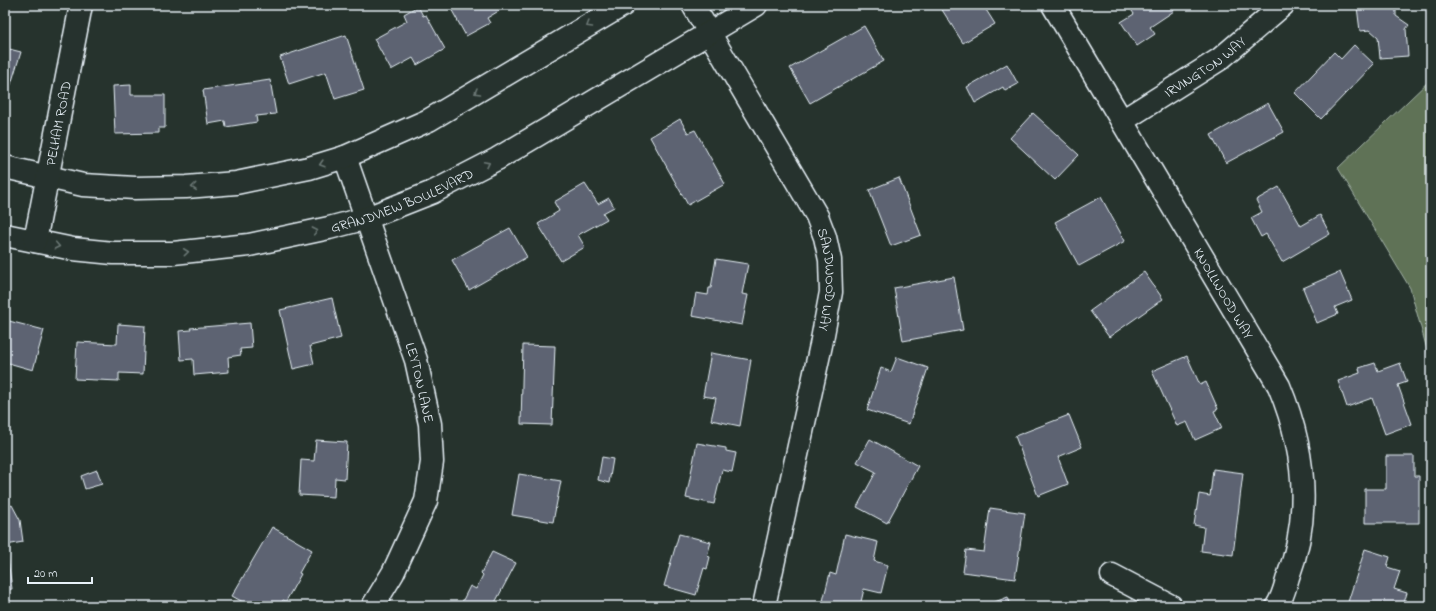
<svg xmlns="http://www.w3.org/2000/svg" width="1436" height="611" font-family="'Indie Flower',sans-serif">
  <rect width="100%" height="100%" fill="#26332d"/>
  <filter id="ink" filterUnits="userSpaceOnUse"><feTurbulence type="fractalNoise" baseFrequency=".025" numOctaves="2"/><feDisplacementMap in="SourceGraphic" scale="8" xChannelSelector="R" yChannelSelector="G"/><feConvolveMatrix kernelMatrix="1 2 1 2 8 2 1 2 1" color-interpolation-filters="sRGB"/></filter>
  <g filter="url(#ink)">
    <polygon fill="#5e7256" stroke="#a3b2a7" points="1431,79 1431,364 1410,288 1338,168"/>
    <g fill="#5d6472" stroke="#e8f1f8">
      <polygon points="449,5 507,5 507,6 487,18 490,23 466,36"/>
      <polygon points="939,5 983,5 995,24 963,43"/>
      <polygon points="1128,5 1170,5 1174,11 1150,27 1155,34 1137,46 1121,22 1134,14"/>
      <polygon points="1363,5 1398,5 1396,7 1396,16 1409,25 1406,29 1408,56 1380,58 1378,37 1370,30 1360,31 1357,7"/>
      <polygon points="1416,5 1427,5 1422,10"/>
      <polygon points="418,6 423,16 426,15 445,49 417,65 413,58 391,70 374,39 407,21 404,14"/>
      <polygon points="864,26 884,61 810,103 790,68"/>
      <polygon points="346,35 364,90 335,99 326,72 289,84 280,57"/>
      <polygon points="1354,45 1374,64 1321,119 1295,93 1334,52 1341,59"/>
      <polygon points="5,48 21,52 7,97 5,97"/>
      <polygon points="1007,64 1018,84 1005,91 1003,87 975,103 967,87"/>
      <polygon points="270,80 276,114 256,116 257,122 226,127 225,121 208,124 203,90"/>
      <polygon points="131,85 131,95 165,95 165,128 158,128 158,133 115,134 113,86"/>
      <polygon points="1268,103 1284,132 1226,163 1211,135"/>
      <polygon points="1033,113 1079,155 1055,180 1010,138"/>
      <polygon points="680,119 688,133 695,130 725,184 688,205 650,137"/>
      <polygon points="899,178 921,235 891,246 869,190"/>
      <polygon points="585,184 598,204 609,198 614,207 603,213 607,219 578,235 585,247 561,261 538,224 559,211 554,202"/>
      <polygon points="1279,187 1301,226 1320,215 1330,234 1282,262 1266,234 1261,237 1251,218 1262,212 1256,200"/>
      <polygon points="1101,197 1125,241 1079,266 1055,222"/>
      <polygon points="510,228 527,257 469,290 452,260"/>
      <polygon points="716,259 748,264 742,294 748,295 742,325 692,316 696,293 708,295 709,288 711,288"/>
      <polygon points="1144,272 1163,299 1109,337 1090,311"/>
      <polygon points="1340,272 1352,300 1335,307 1338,314 1317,323 1303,288"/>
      <polygon points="954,277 963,330 903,341 894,288"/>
      <polygon points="332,298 341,338 310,346 314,364 293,369 280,310"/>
      <polygon points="5,320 44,330 33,370 5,362"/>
      <polygon points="250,323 252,348 240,349 241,355 228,357 229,372 194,375 193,359 181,360 179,331 191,330 190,328"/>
      <polygon points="118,324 145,326 143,374 119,373 119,381 75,379 77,342 117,344"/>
      <polygon points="523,345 555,346 552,425 521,424"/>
      <polygon points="711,353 751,360 740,426 711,420 716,398 703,396"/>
      <polygon points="1187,356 1200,385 1206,382 1218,409 1214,411 1222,428 1195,440 1187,422 1177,426 1152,371"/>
      <polygon points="897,357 928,368 909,424 867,410 881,368 891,372"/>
      <polygon points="1375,363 1378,371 1400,363 1407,382 1398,385 1412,424 1385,434 1372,398 1347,407 1338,381 1360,373 1359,368"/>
      <polygon points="1069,415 1082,447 1058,457 1068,484 1038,496 1015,436"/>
      <polygon points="870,439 918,466 887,523 857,507 876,472 857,462"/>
      <polygon points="316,440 347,442 345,479 335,478 334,497 299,495 301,460 314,461"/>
      <polygon points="697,443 726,448 726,451 736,453 732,472 722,470 714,504 686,498"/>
      <polygon points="1386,456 1414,456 1414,476 1419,476 1419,523 1365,523 1365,489 1386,489"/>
      <polygon points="602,457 613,459 609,483 598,480"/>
      <polygon points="1213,469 1243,473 1233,555 1201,551 1204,527 1194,525 1199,494 1210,496"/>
      <polygon points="97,470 102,484 85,489 81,476"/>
      <polygon points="519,474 561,481 553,522 512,515"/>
      <polygon points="12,505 20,520 23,542 6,545 12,589 5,590 5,509"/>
      <polygon points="990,508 1025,513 1015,579 963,572 966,550 984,552"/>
      <polygon points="272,527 312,550 299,573 301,574 286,601 283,600 280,606 250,606 232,596"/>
      <polygon points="679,534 711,542 707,556 710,557 707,569 704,568 696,595 664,586"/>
      <polygon points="845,534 878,542 874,561 888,565 881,593 864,589 860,606 844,606 823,601 830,573 836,575"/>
      <polygon points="1365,549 1390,557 1387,567 1400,571 1394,589 1407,593 1403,606 1347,605"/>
      <polygon points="492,552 516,563 497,599 493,606 460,606 470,586 476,589 483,575 481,573"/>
      <polygon points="1008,597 1011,606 984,606"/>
    </g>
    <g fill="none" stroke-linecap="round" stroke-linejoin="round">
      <g stroke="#e8f1f8" stroke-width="25">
        <g id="minor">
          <path id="s1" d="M693,5L817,216L825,237L830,260L831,292L821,345L764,606"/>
          <path id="s2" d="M1053,5L1279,386C1305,449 1312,513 1288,577C1285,587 1283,597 1277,606"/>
          <path id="s3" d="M1122,121L1220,59L1283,5"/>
          <path id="s4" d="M345,157L416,360L430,424L432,462L426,501L393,573L373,606"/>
          <polyline points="5,167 83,185 135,188 186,187 236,183 309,168 345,157 429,120 623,5"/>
          <path id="s5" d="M5,235L73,249L113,253H173L249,245L329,228L367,218L433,192L497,159L756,5"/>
          <path id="s6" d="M35,241L81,5"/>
          <polyline points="1112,575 1171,606"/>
        </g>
      </g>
      <use href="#minor" stroke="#26332d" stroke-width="22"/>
    </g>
    <defs><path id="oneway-chevron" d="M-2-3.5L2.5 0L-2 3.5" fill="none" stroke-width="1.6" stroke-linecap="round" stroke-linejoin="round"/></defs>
    <g stroke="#6a7674">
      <use href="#oneway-chevron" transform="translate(589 25) rotate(149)"/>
      <use href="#oneway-chevron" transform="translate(477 92) rotate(150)"/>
      <use href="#oneway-chevron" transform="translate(322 164) rotate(163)"/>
      <use href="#oneway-chevron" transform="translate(487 164) rotate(-27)"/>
      <use href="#oneway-chevron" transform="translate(194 187) rotate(175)"/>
      <use href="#oneway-chevron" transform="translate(315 231) rotate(-11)"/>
      <use href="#oneway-chevron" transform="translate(57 246) rotate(11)"/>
      <use href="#oneway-chevron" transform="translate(186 252) rotate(-6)"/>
    </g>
  </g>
  <g text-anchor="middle" stroke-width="4" stroke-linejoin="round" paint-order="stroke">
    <g font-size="14" fill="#e8f1f8" stroke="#26332d">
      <text dy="5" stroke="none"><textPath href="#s3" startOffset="99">IRVINGTON WAY</textPath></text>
      <text dy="5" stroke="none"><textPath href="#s6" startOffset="120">PELHAM ROAD</textPath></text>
      <text dy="5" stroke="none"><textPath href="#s5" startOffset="406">GRANDVIEW BOULEVARD</textPath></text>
      <text dy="5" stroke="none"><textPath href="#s1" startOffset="310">SANDWOOD WAY</textPath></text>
      <text dy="5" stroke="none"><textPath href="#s2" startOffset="335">KNOLLWOOD WAY</textPath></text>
      <text dy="5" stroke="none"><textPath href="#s4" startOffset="238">LEYTON LANE</textPath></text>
    </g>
  </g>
  <rect width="1436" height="611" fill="none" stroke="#26332d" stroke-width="20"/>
  <rect x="10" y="10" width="1416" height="591" fill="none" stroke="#e8f1f8" stroke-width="1.5" filter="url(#ink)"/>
  <path d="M28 577v6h64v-6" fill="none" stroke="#e8f1f8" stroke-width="2"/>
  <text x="34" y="577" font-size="12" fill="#e8f1f8" stroke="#26332d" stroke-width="3" paint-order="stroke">20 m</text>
</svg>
